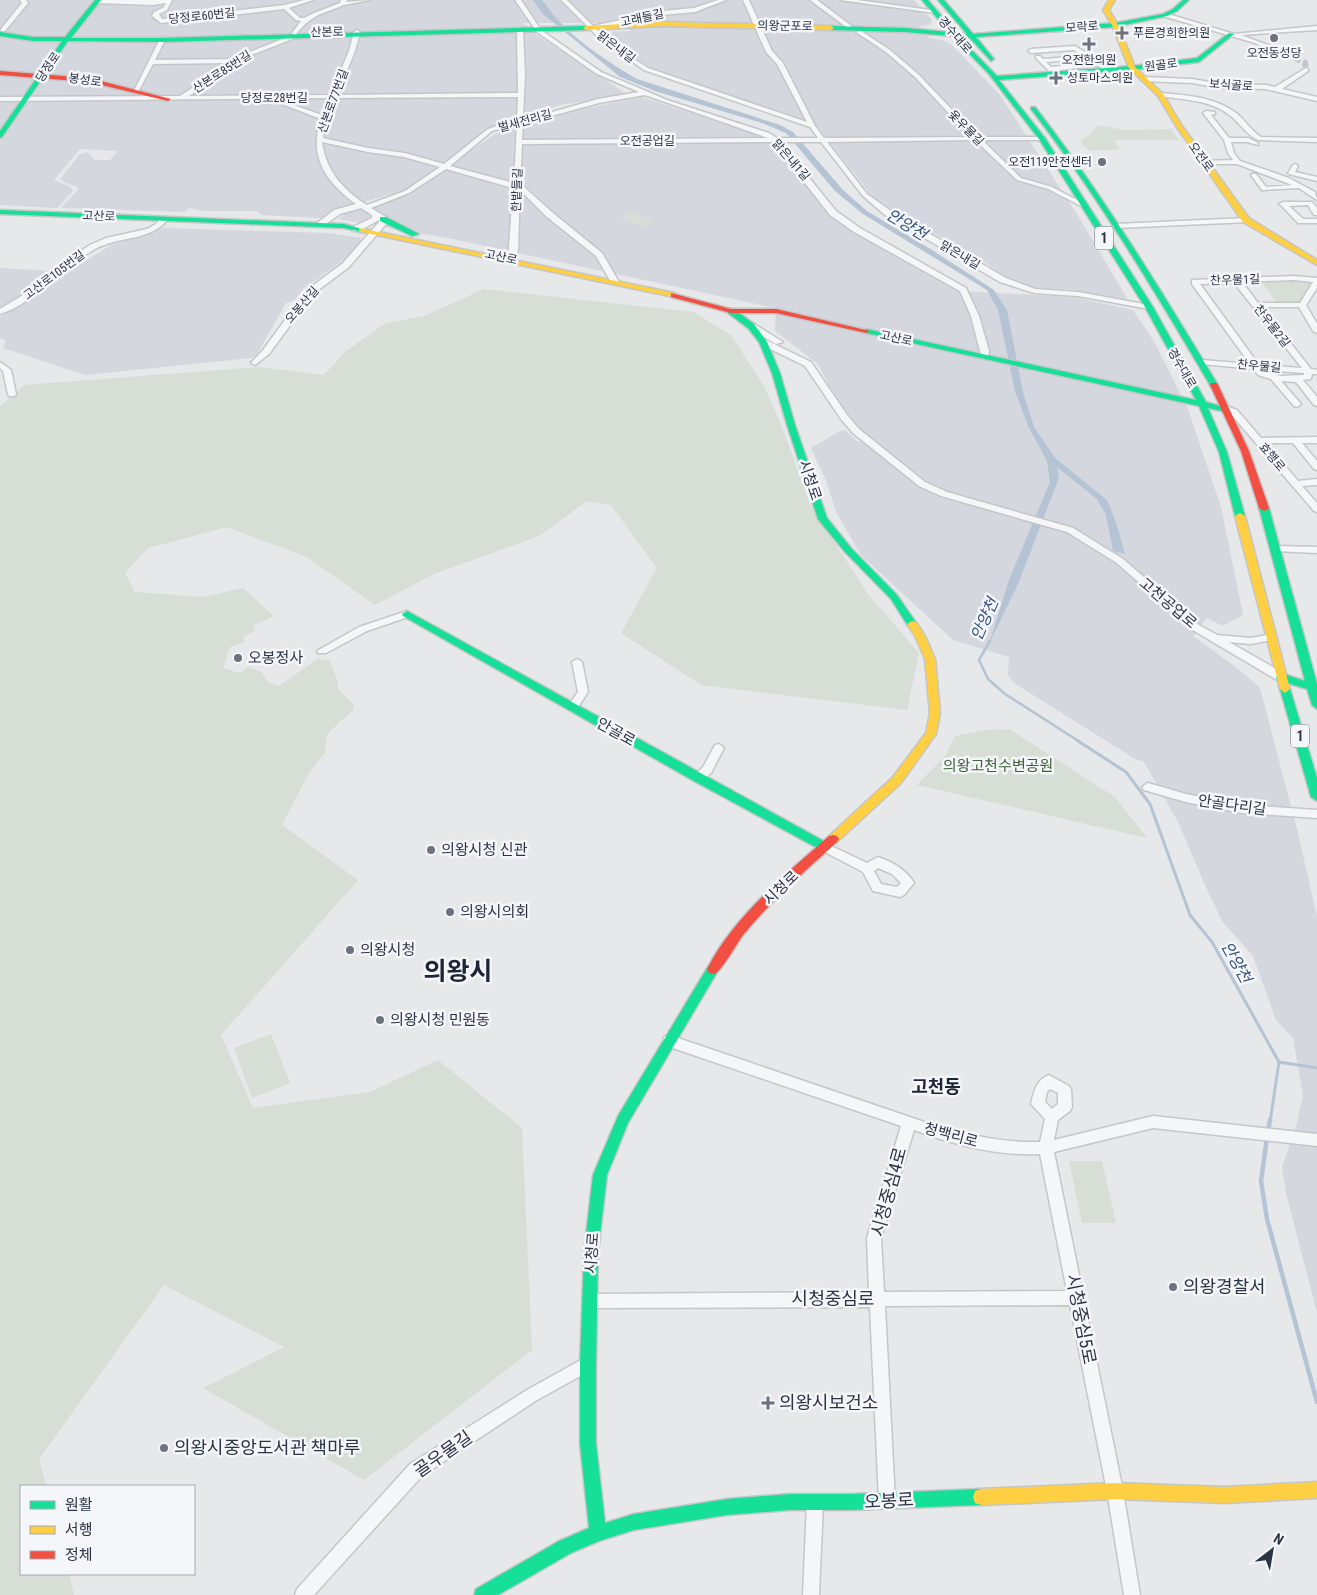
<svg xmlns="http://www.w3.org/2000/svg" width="1317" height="1595" font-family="'Roboto Condensed','Noto Sans KR',sans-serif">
  <rect width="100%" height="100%" fill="#e6e8ea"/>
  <g fill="#d4d7dd">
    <polygon points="0,0 716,0 692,9 666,9 604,23 523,23 537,35 628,95 560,105 487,129 432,172 405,190 333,211 322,218 261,215 257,211 203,211 189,208 185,212 61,208 78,190 77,187 62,181 61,178 80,154 87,152 95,160 110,160 118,151 80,149 54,180 69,186 73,191 57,208 0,205"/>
    <polygon points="725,0 914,0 932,20 930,25 920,26 929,38 945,41 954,47 1000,95 1080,219 1128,300 1068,289 1035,289 1012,281 983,261 889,208 871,195 817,126 800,118 669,76 624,54 602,32 630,31 632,21 682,12 692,12"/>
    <polygon points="642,97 749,132 776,145 818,200 845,225 958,291 1073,297 1133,310 1155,343 1188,409 1221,507 1243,615 1223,626 1207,618 1193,636 1237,668 1260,688 1298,833 1317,917 1317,1313 1286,1193 1282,1167 1297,1123 1303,1095 1293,1038 1276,1020 1253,956 1222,921 1204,883 1178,822 1144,762 1135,759 1014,683 1008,675 1009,657 953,640 861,555 836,512 826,480 811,448 840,431 845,430 858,442 869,438 854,424 835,397 818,364 775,331 776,308 452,239 338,219 345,214 410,192 495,134 566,112"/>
    <polygon points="164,228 329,233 361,238 360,243 346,258 303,289 295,300 286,303 256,356 251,358 85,375 3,348 6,341 0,338 0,317 42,292 78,265 110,246"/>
    <polygon points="0,268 51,271 35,287 19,299 0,308"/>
  </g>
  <g fill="#d6ded6">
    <polygon points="1098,125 1124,130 1171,129 1179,140 1114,140 1119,149 1091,151 1082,145 1081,140 1087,137"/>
    <polygon points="631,212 654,221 643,227 620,218"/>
    <polygon points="1292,281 1311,283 1299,304 1277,303 1262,282"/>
    <polygon points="484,289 693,312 731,335 765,388 784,432 809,502 867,593 919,653 907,710 701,685 621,633 657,568 611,505 587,501 539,536 434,574 375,605 307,557 227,527 148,548 125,573 135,592 202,597 243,588 274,616 253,626 255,631 243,637 244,642 230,647 223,668 240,673 248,667 261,672 268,682 279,686 318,659 330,661 338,682 338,689 354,705 353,710 327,734 325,753 310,771 282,825 358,880 221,1035 253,1108 370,1092 438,1060 522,1128 532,1350 364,1480 203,1388 284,1347 164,1285 39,1459 46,1486 21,1486 21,1574 69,1574 74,1595 0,1595 0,406 25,385 259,367 324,375 346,351 386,323 424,316"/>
    <polygon points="1009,729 1115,797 1147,838 917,785 945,756 955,736 986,730"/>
    <polygon points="271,1034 290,1083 252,1098 234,1048"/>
    <polygon points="1069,1161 1102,1161 1116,1223 1082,1223"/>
  </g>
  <path fill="#b4c4d5" d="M533,0H542C548,7 553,15 559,21C579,43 611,64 637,79L780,125L793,132L843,190L867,211L932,250L994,290L1007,310L1023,392L1034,427L1055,458L1107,500L1116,522L1125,554L1113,551L1106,515L1097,499L1057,467L1059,478L1018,584L989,644L1009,580L1050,482L1047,461L1028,426L1015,391L998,310L987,290L863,214L835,191L786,133L762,123L655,91L620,77L543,14Z"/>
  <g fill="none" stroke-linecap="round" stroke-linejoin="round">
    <polyline stroke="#b4c4d5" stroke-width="2.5" points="990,641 979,660 988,679 1005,694 1080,742"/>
    <g stroke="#b4c4d5" stroke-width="3">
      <polyline points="1078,741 1126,772 1150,804 1190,915 1212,942 1279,1062 1270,1122"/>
      <polyline points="1279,1062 1317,1068"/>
    </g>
    <g stroke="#b4c4d5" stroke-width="4.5">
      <polyline points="1268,1132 1270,1120"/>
      <polyline points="1267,1138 1261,1181 1267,1219 1317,1402"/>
    </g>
    <polyline stroke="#c1c4c9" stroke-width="6" stroke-dasharray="6 3" stroke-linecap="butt" points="1287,54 1305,63 1306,70"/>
    <g stroke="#c4c6c8" stroke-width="3">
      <g id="street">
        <polygon points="20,0 26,0 28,3 5,31 1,31 1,29 22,3"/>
        <polygon points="95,0 172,0 167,10 159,14 162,19 285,5 304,0 313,0 289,8 300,18 304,18 314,13 340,3 341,0 347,0 346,2 370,0 344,5 318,15 306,23 295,35 292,33 301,21 296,20 284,9 161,23 152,16 154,12 163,8 166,3 153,5 97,3"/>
        <path d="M515,0H521L541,30L601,72L667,100L769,133L777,138H818L810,127L644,70L600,39L561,0H567L593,26L662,11L694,8L718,0H726L695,12L662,15L596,29L625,53L648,68L807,122L777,64L766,52L743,0H749L772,51L783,63L815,126L824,138L971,137L915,77L886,52L856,32L861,31L890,50L919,75L978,137H1044L1045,138L1042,140H982L1021,178L1052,187L1087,205L1081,206L1048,189L1017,180L975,140L827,142L867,194L891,211L1006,278L1035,289L1078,292L1149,305L1153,307L1149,309L1078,296L1034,293L1000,282L885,215L863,196L821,142H780L836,211L860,228L966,288L979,316L989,351L988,359H982L971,316L960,291L854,232L830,215L773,142L522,144L520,185L524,187L553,213L602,253L619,282L618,284H612L596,256L547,217L520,190L518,250L514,261H508L513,188L446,169L409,193L371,208L386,217V224L349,267L313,294L269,354L255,365L251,363L263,350L307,290L343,263L379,222V220L359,231H353V227L372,218V215L361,208L340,214L323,226L316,224L334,210L356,204C326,182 308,157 321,119L274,101L279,100L322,115L329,98L0,101V97L180,96L230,63L153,64L138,92L133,93L160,39L165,40L155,60L235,59L242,55L293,35L295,38L246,57L189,96L330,95L349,51L354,32L357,30L360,32L355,51L337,95L518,93L517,31L520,29L523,31L525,74L523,118H531L598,99L639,92L597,74L537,32ZM645,95L768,138L522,140L523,122L533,121L599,103ZM518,97L517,119L488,129L444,164L405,153L368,148L323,138L325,125L335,98ZM517,123L514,183L450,166L492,131ZM322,142L368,152L404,157L440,167L405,191L367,205C343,190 326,171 322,142Z"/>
        <polygon points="810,0 817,0 854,28 849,29"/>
        <polygon points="840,0 857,0 938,11 935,13"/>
        <polygon points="1165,13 1234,34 1317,26 1317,30 1241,35 1289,53 1289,55 1287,56 1255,43 1163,16"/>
        <path d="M1075,46L1103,63L1110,69L1105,70L1098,66L1049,71L1036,58V56H1040L1043,59L1083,56L1074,50L1031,53L1028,51L1031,49ZM1087,59L1094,63L1051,67L1046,62Z"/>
        <polygon points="1306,68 1308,69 1308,71 1282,89 1317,97 1317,101 1266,89 1221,88 1192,83 1143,81 1140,79 1143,77 1192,79 1221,84 1266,85 1275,87"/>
        <path d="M1161,93C1186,95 1215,97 1236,113C1245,120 1251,131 1261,137L1317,138V142L1258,140C1246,135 1239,121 1228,114C1208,99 1182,100 1159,96V94Z"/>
        <polygon points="1206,111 1215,112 1215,114 1211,115 1229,138 1248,138 1258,143 1258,145 1247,142 1231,142 1234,153 1240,161 1289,178 1315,192 1317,200 1299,188 1262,190 1251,175 1252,174 1256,174 1266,187 1292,185 1237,164 1203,164 1203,162 1205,161 1233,160 1228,153 1224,140 1203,113"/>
        <polygon points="1295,164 1298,166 1295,172 1317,177 1317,181 1289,174 1288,173 1293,165"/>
        <polygon points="1283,202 1312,202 1317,208 1317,215 1314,215 1308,205 1289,206 1303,219 1317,219 1317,223 1298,223 1281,205 1279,204"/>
        <path d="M161,217L168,219C152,241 118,236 95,249C83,256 70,264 60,273C41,288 24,307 0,314V309L31,290L54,269L90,245L106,238L147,229L156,224Z"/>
        <polygon points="1246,218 1249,218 1249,222 1116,228 1112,226 1116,224"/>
        <path d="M1294,276L1317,278V288L1306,305L1317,324V333L1313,331L1299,307H1262L1311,369L1317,370V374H1312L1311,379L1303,380L1317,397V406L1314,405L1296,382L1281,381L1301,404L1297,407L1294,406L1271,379L1258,375L1254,369L1202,364L1198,362L1202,360L1250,364L1192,284V280ZM1294,280L1313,282L1300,303H1258L1242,282ZM1234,283L1302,368L1259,365L1200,284ZM1263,370L1304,373V375L1279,376Z"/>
        <polygon points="748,324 754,324 783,342 776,344 748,328"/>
        <polygon points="760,340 766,340 811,362 847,415 859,429 925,482 947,492 1073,528 1123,559 1199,625 1217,635 1251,638 1272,634 1276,635 1277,637 1276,639 1251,644 1229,642 1285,674 1286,677 1285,680 1277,680 1191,629 1117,563 1067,532 941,496 919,486 853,433 841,419 805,366 760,344"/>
        <polygon points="0,362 11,370 16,394 15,396 9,396 8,394 3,371 0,368"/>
        <polygon points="1226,406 1237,410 1261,438 1317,437 1317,443 1302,443 1317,461 1317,470 1314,469 1293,443 1266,443 1298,481 1317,479 1317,485 1302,486 1317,503 1317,512 1314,511 1231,414 1223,411 1223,407"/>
        <polygon points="1276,546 1317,547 1317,553 1273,551 1273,547"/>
        <polygon points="407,611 412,614 411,616 367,631 326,653 318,653 317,651 359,627"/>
        <polygon points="577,659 582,662 588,692 576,710 572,711 567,707 578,692 572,662"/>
        <polygon points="719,744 724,748 711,773 702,781 694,781 692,778 703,767 715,745"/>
        <polygon points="1148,783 1186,794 1242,805 1317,810 1317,818 1242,813 1186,802 1144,790 1142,787"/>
        <path d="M825,843L867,863L878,857C892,862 907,870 914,883L904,895L900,897L873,891L863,872L821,850L819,847L821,844ZM878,868L892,874L901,883L897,887L881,884L874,871Z"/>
        <path d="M669,1035L942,1128C975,1136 1006,1143 1040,1142L1045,1119L1031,1104C1034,1092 1036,1080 1049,1075L1069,1086L1071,1090L1072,1107L1070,1111L1058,1120L1054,1140L1153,1116L1317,1134V1146L1153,1128L1054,1152L1123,1491L1140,1595H1124L1107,1491L1070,1305L885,1306L895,1501L893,1507L887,1509L881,1507L879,1501L870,1307L590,1308L585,1306L583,1301L585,1296L590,1294L869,1292L867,1238L901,1126L664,1045L663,1041L664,1037ZM1050,1089L1058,1093V1104L1052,1109L1045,1102L1047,1092ZM914,1130C955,1145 996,1156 1040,1154L1067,1291L884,1292L881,1238Z"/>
        <polygon points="588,1356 593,1359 596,1364 593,1369 537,1400 422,1476 314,1595 295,1595 297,1589 410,1464 527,1390"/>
        <polygon points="815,1495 821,1497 823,1503 819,1595 803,1595 807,1503 809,1497"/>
      </g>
    </g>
    <g stroke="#c4c6c8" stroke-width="3">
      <g id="fast">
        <polygon points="95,0 101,0 71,38 162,38 586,26 589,28 586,30 162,42 68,41 2,137 0,138 0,131 62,41 33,41 0,36 0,32 33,37 65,37"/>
        <polygon points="922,0 928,0 956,33 967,34 938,0 944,0 973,34 1115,23 1163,14 1173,9 1183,0 1189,0 1177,11 1167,16 1115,27 976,37 994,59 991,61 970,38 959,37 997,76 1132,66 1197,58 1229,33 1234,34 1199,62 1132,70 999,80 1045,138 1153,307 1206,402 1230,409 1226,412 1208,408 1227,452 1245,516 1243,518 1237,518 1235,516 1219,452 1199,406 866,333 862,331 866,329 1196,400 1145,307 1039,139 989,74 952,36 905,32 831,30 828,28 831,26 905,28 949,32"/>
        <path d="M1031,107H1035C1103,195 1161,290 1218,385L1217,387H1211L1210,385C1154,290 1098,196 1031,109Z"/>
        <polygon points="0,210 344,224 366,230 362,232 344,228 0,214"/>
        <polygon points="380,217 386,217 419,234 412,236 380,221"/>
        <polygon points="728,309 734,309 754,324 767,342 780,373 795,425 827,518 851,548 897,595 917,624 916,626 908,626 891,599 845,552 818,519 787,425 772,373 759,342 748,328 728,313"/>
        <polygon points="1264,505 1269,508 1317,684 1317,709 1312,705 1307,689 1277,680 1276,677 1281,673 1305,681 1259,508"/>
        <polygon points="407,611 829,844 831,847 829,850 821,850 694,781 403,616 402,614"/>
        <polygon points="1285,685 1290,689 1317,778 1317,801 1311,797 1280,689"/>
        <polygon points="713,964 717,965 719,969 628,1123 607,1175 598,1252 596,1364 596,1444 605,1523 634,1514 727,1499 790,1494 852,1494 981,1489 987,1491 989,1497 987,1503 981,1505 852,1510 790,1510 727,1515 634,1530 599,1541 571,1553 498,1595 474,1595 476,1589 559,1541 589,1528 580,1444 580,1364 584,1252 593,1175 618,1116 709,965"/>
      </g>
    </g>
    <g stroke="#c4c6c8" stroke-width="3">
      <g id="slow">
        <polygon points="1109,0 1115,0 1109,10 1118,25 1135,67 1163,94 1182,126 1249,218 1317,260 1317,265 1243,222 1176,126 1158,96 1129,68 1112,25 1103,10"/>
        <polygon points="663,22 831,26 834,28 831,30 663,26 586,30 583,28 586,26"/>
        <polygon points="359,228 674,293 678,295 674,297 362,232 359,232"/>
        <polygon points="1240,513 1245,516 1290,689 1285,693 1280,689 1235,516"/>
        <polygon points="912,621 916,622 925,636 935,659 940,713 936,734 901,783 837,842 829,842 827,839 829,836 893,777 926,733 930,713 925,659 915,636 907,624"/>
        <polygon points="1317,1482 1317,1498 1225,1503 1115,1499 981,1505 975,1503 973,1497 975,1491 981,1489 1115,1483 1225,1487"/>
      </g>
    </g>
    <g stroke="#c4c6c8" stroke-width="3">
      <g id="jam">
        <polygon points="0,71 89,78 171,99 168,101 89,82 0,75"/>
        <polygon points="671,293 731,309 776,309 870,331 866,333 776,313 731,313 671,297"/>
        <polygon points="1211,383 1217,383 1218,385 1249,451 1269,508 1267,510 1264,511 1259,508 1241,451 1210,385"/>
        <path d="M833,835L837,836L839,839L837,842C804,872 771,901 743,935C738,942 721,971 716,973C713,975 712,974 709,973L707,969C734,916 785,875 829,836Z"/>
      </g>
    </g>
    <use href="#street" fill="#f5f6f7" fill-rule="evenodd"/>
    <use href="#fast" fill="#16e098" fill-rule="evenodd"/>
    <use href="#slow" fill="#ffcf43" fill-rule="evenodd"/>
    <use href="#jam" fill="#f24e42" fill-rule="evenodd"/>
  </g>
  <g fill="#6c737f" stroke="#f4f6f9" stroke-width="2">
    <path d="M1119.5 25.5h5v5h5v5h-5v5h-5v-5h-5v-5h5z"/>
    <circle cx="1274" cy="38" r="5"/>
    <path d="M1086.5 36.5h5v5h5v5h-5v5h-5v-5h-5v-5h5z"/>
    <path d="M1053.5 70.5h5v5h5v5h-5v5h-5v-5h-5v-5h5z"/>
    <circle cx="1102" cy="162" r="5"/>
    <circle cx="238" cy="658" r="5"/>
    <circle cx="431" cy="850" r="5"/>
    <circle cx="450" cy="912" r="5"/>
    <circle cx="350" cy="950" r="5"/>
    <circle cx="380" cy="1020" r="5"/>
    <circle cx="1173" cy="1287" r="5"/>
    <path d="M765.5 1395.5h5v5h5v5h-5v5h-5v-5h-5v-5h5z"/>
    <circle cx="164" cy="1448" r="5"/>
  </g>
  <g text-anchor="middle" stroke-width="5" stroke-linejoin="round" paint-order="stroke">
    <g font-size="12" fill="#2b3445" stroke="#f4f6f9">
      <text transform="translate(202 16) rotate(-6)" y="4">당정로60번길</text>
      <text transform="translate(642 18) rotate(-12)" y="4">고래들길</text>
      <text transform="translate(785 26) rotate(1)" y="4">의왕군포로</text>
      <text transform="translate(1082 27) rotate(-4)" y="4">모락로</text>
      <text transform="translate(327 32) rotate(-1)" y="4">산본로</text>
      <text transform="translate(955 35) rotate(49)" y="4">경수대로</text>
      <text transform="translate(616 47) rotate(37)" y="4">맑은내길</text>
      <text transform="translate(1161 65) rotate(-7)" y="4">원골로</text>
      <text transform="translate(48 67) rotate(-56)" y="4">당정로</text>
      <text transform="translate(222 72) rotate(-33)" y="4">산본로85번길</text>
      <text transform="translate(85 80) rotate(8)" y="4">봉성로</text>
      <text transform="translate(1231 85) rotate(4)" y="4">보식골로</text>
      <text x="274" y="102">당정로28번길</text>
      <text transform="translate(333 101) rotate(-70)" y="4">산본로77번길</text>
      <text transform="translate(525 121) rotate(-15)" y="4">벌새전리길</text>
      <text transform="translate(966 128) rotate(45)" y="4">옻우물길</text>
      <text x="647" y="145">오전공업길</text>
      <text transform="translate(1201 157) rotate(54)" y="4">오전로</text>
      <text transform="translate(791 160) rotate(49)" y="4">맑은내1길</text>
      <text transform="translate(517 190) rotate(-88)" y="4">한밭들길</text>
      <text transform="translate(99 216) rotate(2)" y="4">고산로</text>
      <text transform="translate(960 255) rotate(30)" y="4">맑은내길</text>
      <text transform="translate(501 257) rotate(12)" y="4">고산로</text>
      <text transform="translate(54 275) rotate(-37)" y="4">고산로105번길</text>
      <text transform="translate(1235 280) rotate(-2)" y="4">찬우물1길</text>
      <text transform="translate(302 305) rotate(-49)" y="4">오봉산길</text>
      <text transform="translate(1272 326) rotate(52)" y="4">찬우물2길</text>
      <text transform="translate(896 338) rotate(12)" y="4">고산로</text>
      <text transform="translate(1259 366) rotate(5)" y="4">찬우물길</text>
      <text transform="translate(1182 368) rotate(60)" y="4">경수대로</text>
      <text transform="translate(1272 457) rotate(50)" y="4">효행로</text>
    </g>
    <g font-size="12" fill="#2b3445" stroke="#f4f6f9" text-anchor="start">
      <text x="1133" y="37">푸른경희한의원</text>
      <text x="1274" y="57" text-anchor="middle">오전동성당</text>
      <text x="1089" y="64" text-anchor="middle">오전한의원</text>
      <text x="1067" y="82">성토마스의원</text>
      <text x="1092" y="166" text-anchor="end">오전119안전센터</text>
    </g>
    <g fill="#f4f6f9" stroke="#676e7b" stroke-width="1">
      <rect x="1095" y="226.5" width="18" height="23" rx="4"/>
      <rect x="1291" y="724.5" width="18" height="23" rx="4"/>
    </g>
    <g font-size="14" font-weight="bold" fill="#2b3445">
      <text x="1104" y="243">1</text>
      <text x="1300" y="741">1</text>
    </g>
    <g font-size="15" fill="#2b3445" stroke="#f4f6f9">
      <text transform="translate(810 480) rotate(71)" y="5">시청로</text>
      <text transform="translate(1168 603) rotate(40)" y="5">고천공업로</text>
      <text transform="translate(616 732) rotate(29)" y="5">안골로</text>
      <text transform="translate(1232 805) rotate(8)" y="5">안골다리길</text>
      <text transform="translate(781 888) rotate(-44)" y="5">시청로</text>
      <text transform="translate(951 1135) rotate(15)" y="5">청백리로</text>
      <text transform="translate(592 1253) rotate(-86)" y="5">시청로</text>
    </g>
    <g font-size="15" fill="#2b3445" stroke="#f4f6f9" text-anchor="start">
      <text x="248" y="663">오봉정사</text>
      <text x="441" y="855">의왕시청 신관</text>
      <text x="460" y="917">의왕시의회</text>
      <text x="360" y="955">의왕시청</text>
      <text x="390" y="1025">의왕시청 민원동</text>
    </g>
    <g font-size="15" fill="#3f6138" stroke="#f4f6f9">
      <text x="998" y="771">의왕고천수변공원</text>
    </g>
    <g font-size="16" font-style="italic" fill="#34527a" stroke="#f4f6f9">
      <text transform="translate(907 224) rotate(32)" y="6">안양천</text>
      <text transform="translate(984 619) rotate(-66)" y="6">안양천</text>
      <text transform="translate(1237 962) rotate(61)" y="6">안양천</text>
    </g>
    <g font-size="18" font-weight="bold" fill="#1d2536" stroke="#f4f6f9">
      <text x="936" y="1093">고천동</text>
    </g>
    <g font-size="18" fill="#2b3445" stroke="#f4f6f9">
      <text transform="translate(889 1192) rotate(-75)" y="6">시청중심4로</text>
      <text x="833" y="1305">시청중심로</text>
      <text transform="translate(1081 1319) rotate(79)" y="6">시청중심5로</text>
      <text transform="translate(443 1454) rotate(-35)" y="6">골우물길</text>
      <text transform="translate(889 1501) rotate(-3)" y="6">오봉로</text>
    </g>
    <g font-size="18" fill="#2b3445" stroke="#f4f6f9" text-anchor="start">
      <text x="1183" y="1293">의왕경찰서</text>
      <text x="779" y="1409">의왕시보건소</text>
      <text x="174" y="1454">의왕시중앙도서관 책마루</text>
    </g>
    <g font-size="25" font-weight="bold" fill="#1d2536" stroke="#f4f6f9">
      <text x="458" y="980">의왕시</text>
    </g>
  </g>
  <rect x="20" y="1485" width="175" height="90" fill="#f4f6f9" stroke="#a4a8b1"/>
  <rect x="30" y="1501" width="25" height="8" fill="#16e098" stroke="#a4a8b1"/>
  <text x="65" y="1510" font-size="15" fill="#2b3445">원활</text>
  <rect x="30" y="1526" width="25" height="8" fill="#ffcf43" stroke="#a4a8b1"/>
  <text x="65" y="1535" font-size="15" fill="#2b3445">서행</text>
  <rect x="30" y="1551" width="25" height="8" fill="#f24e42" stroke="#a4a8b1"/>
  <text x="65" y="1560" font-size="15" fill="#2b3445">정체</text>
  <g transform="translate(1272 1550) rotate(31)" stroke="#f4f6f9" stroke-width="4" paint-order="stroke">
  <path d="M0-4L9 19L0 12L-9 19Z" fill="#2b3445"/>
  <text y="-8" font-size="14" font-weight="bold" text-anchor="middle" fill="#2b3445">N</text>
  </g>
</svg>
